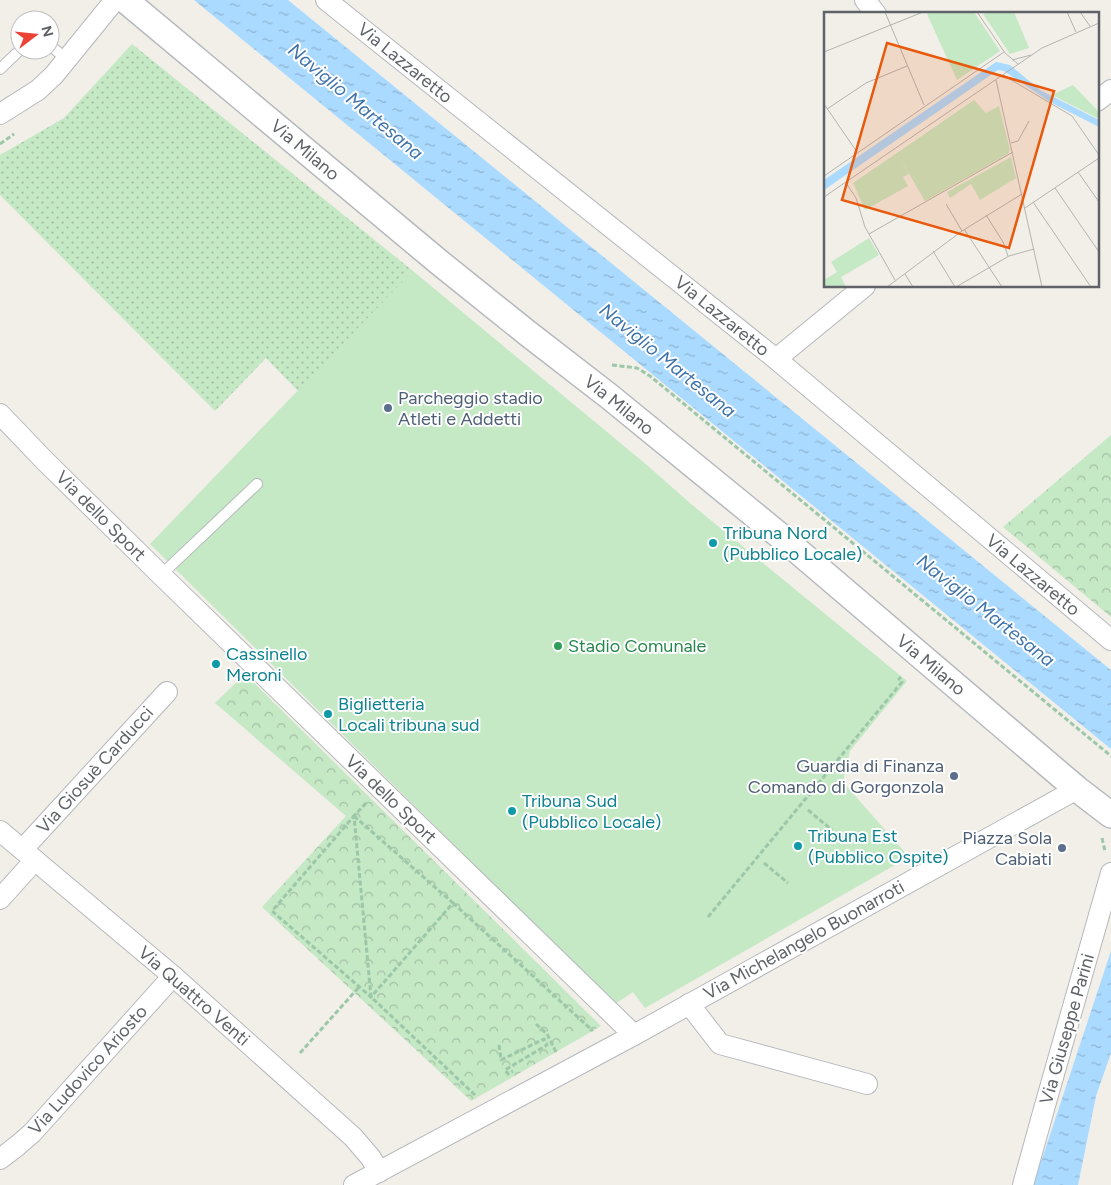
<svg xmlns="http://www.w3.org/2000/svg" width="1111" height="1185" font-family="Figtree,sans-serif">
  <defs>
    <pattern id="grass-dots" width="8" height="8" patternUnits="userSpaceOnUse" patternTransform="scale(1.25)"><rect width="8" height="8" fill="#c5e8c5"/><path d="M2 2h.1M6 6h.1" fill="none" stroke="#a3c0a4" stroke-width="1.8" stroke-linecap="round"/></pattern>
    <pattern id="forest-crowns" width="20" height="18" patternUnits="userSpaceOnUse" patternTransform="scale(1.25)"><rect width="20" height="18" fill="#c5e8c5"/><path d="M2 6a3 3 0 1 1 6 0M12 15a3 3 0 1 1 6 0" fill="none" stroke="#a3c0a4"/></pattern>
    <pattern id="water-ripples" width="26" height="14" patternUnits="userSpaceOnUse" patternTransform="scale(1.25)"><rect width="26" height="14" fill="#aadaff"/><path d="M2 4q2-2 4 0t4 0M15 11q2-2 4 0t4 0" fill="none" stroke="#8eb4d2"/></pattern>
  </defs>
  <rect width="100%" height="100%" fill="#f1efe8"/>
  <polygon fill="url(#grass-dots)" points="132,44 413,271 298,391 266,358 215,411 0,195 0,155 64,118"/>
  <g fill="url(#forest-crowns)">
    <polygon points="1111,435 1111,617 1003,527"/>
    <polygon points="245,674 601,1026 471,1101 262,907 346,816 215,703"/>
  </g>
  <polygon fill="#c5e8c5" points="413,271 648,466 691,504 907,681 850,751 843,782 909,857 645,1008 633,992 615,1004 609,998 150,544"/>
  <g fill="url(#water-ripples)">
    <polygon points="194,0 288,0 1111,670 1111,749"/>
    <polygon points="1111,951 1111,1053 1096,1096 1078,1185 1032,1185 1044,1153"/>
  </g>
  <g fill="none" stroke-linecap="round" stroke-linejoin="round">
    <g stroke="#b5b8bc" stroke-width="12">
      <g id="service">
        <polyline points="50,45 67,60"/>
        <polyline points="0,69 20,50"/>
        <polyline points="161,575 257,484"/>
      </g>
    </g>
    <g stroke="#b5b8bc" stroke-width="22">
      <g id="minor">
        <polyline points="326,0 776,359 1111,640"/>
        <polyline points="865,0 876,14"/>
        <polyline points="1097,101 1111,90"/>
        <polyline points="0,114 38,90 54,75 115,0"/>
        <polyline points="776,359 865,286"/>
        <polyline points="0,414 44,460 161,575 634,1035"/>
        <polyline points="0,831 173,976 353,1137 371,1158 379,1172"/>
        <polyline points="23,849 167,692"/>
        <polyline points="0,899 35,860"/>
        <polyline points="689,1004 720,1044 867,1084"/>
        <polyline points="0,1159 17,1146 32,1133 173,976"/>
        <polyline points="354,1185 634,1035 1077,789"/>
        <polyline points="1023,1185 1044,1109 1111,873"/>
      </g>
    </g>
    <g stroke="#b5b8bc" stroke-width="28">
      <polyline id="tertiary" points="125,0 440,263 526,332 610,397 779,535 1077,789 1111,815"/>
    </g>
    <g stroke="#9cc7a9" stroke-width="3" stroke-dasharray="5 2.5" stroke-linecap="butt">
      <polyline points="0,144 14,134"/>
      <polyline points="612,365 637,368 650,376 1111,756"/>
      <polyline points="366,803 354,816 371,997 475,1095"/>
      <polyline points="808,810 832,830"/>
      <polygon points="354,816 453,903 371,997 272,911"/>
      <polyline points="1102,838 1105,851"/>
      <polyline points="764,863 788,883"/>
      <polyline points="453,903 593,1031"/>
      <polyline points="708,917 902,682 899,679 901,677"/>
      <polyline points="536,1024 547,1034 556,1052"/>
      <polyline points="499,1045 501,1060 544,1039 547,1045 505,1070 508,1074 513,1071"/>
      <polyline points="300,1053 359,987"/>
    </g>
    <use href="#service" stroke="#fff" stroke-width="10"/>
    <use href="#minor" stroke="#fff" stroke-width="20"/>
    <use href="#tertiary" stroke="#fff" stroke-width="25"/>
  </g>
  <g fill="#5c6f8a" stroke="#fff" stroke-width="2">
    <circle cx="388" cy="408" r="5"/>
    <circle cx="954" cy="776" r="5"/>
    <circle cx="1062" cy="848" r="5"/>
  </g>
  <g fill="#0f9aa8" stroke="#fff" stroke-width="2">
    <circle cx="713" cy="543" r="5"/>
    <circle cx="216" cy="664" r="5"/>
    <circle cx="328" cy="714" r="5"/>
    <circle cx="512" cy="811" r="5"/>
    <circle cx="798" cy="846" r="5"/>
  </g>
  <circle fill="#2e9e5b" stroke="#fff" stroke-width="2" cx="558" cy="646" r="5"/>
  <g text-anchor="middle" stroke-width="4" stroke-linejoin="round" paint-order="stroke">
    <g font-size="18" fill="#5f6368" stroke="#fff">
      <text transform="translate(405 63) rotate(39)" y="6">Via Lazzaretto</text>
      <text transform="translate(305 150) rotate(40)" y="6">Via Milano</text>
      <text transform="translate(722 316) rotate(39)" y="6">Via Lazzaretto</text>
      <text transform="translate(619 405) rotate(39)" y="6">Via Milano</text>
      <text transform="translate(101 516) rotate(45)" y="6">Via dello Sport</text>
      <text transform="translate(1033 575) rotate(40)" y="6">Via Lazzaretto</text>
      <text transform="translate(931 665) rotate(40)" y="6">Via Milano</text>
      <text transform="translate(95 770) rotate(-48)" y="6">Via Giosuè Carducci</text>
      <text transform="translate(391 799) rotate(44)" y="6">Via dello Sport</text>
      <text transform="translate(804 940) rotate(-29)" y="6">Via Michelangelo Buonarroti</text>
      <text transform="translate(194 996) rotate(41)" y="6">Via Quattro Venti</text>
      <text transform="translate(1067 1029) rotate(-74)" y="6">Via Giuseppe Parini</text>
      <text transform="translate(88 1070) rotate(-48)" y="6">Via Ludovico Ariosto</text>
    </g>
    <g font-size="18" fill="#4e5e75" stroke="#fff" text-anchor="end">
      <text x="398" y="404" text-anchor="start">Parcheggio stadio<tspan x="398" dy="21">Atleti e Addetti</tspan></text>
      <text x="944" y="772">Guardia di Finanza<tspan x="944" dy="21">Comando di Gorgonzola</tspan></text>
      <text x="1052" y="844">Piazza Sola<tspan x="1052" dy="21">Cabiati</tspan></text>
    </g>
    <g font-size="18" fill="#0d838f" stroke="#fff" text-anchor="start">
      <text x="723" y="539">Tribuna Nord<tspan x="723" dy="21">(Pubblico Locale)</tspan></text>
      <text x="226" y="660">Cassinello<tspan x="226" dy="21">Meroni</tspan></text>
      <text x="338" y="710">Biglietteria<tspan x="338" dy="21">Locali tribuna sud</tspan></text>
      <text x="522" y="807">Tribuna Sud<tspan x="522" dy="21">(Pubblico Locale)</tspan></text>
      <text x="808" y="842">Tribuna Est<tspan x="808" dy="21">(Pubblico Ospite)</tspan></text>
    </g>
    <g font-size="18" fill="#27864d" stroke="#fff" text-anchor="start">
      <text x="568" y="652">Stadio Comunale</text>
    </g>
    <g font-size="19" font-style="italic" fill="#4174aa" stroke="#fff">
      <text transform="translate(356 101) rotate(40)" y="7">Naviglio Martesana</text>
      <text transform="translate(668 360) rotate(39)" y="7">Naviglio Martesana</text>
      <text transform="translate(986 610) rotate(38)" y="7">Naviglio Martesana</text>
    </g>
  </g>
  <g transform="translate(824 12)">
    <rect width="275" height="275" fill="#f1efe8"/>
    <path d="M73,141L85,162L79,165L84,174L41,198L29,171ZM45,226L55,243L17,265L22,275H0V268L13,260L7,250Z" fill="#c5e8c5"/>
    <path d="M108,0H150L176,39L133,68L103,2ZM165,0H190L205,36L186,42L159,2ZM249,73L275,100V107L228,83ZM187,145L192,166L156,188L147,172L126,186L123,180Z" fill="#c5e8c5"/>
    <path d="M150,88L162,101L175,94L186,138L184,142L101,189L73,141Z" fill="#c5e8c5"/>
    <path d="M172,50L186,53L216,78L275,108V115L226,90L180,59L174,58L0,178V168Z" fill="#aadaff"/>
    <path fill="none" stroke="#b3b3b1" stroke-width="1" d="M61,0L100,93M153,0L181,41L194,52M243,0L252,20M256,0L266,14M0,40L99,0M188,48L207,43M179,63L248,104L275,143M172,68L218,275M0,92L33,140M3,97L42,71L83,54M187,131L194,129L205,109M254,160L275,190M0,164L180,40M22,171L32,186L41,215L71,268M231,176L275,240M0,185L218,36L275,11M209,190L267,275M122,192L138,219M201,196L275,146M162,203L179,230L184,244M140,217L178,275M45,222L189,140M109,239L131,275M81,262L89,275M63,275L138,219L198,182M132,275L185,244L210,237"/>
    <path fill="#e8590c" fill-opacity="0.15" stroke="#e8590c" stroke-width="2.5" d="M63,31L230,79L185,236L18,188Z"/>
    <rect width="275" height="275" fill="none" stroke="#5f6368" stroke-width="2.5"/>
  </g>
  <g transform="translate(35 35) rotate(74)"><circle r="24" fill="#ffffff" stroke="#bfc1c3"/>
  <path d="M0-4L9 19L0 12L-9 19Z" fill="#ea4335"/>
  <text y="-8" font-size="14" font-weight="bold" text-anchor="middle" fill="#5f6368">N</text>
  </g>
</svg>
